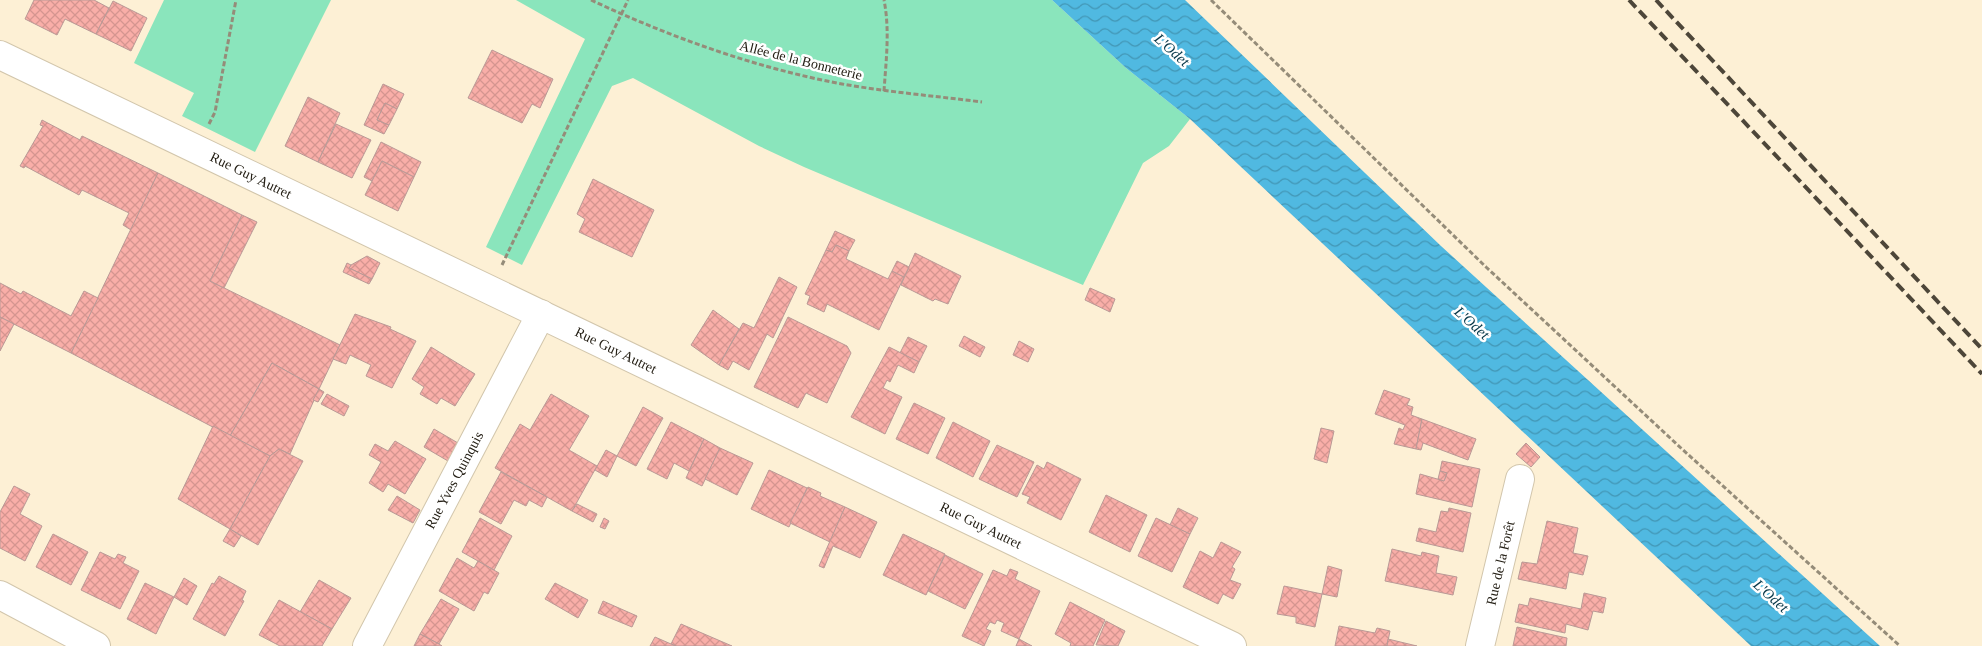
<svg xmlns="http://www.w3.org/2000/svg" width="1982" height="646" font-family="'Times New Roman',serif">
  <defs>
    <pattern id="water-waves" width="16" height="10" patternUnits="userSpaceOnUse" patternTransform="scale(1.25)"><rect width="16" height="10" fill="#50b9e1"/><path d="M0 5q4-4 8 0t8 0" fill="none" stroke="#4296b5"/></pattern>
    <pattern id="building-cross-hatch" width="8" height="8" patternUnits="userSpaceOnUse" patternTransform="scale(1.25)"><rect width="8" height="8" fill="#f9aea8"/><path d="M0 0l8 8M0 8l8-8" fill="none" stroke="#d59590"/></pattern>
  </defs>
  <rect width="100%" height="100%" fill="#fdf0d5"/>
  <g fill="#8ae5bc">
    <polygon points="164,0 331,0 255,152 182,116 194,93 134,63"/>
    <polygon points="516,0 1052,0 1126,68 1190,119 1169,146 1143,163 1083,285 804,167 759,146 633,78 612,86 522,265 486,247 585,39"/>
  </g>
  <polygon fill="url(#water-waves)" points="1052,0 1185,0 1441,246 1880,646 1751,646 1190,119 1126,68"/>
  <g fill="url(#building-cross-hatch)" stroke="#b99996">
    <polygon points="34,0 94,0 109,8 96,34 65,19 57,35 25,19"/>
    <polygon points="113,1 147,18 131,51 96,34"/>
    <polygon points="492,50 553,79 540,108 532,104 522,123 468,98"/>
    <polygon points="383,84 404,94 397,109 385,103 377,120 389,125 384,134 364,125"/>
    <polygon points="308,97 340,113 318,162 285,146"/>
    <polygon points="385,103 397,109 389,125 377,120"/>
    <polygon points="42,120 80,140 82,136 158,173 131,230 123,225 129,213 82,190 79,195 25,166 24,168 20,166 43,126 40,125"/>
    <polygon points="336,124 371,140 352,178 318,162"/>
    <polygon points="381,142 421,162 414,177 382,161 372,181 364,177"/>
    <polygon points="382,161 414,177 398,211 365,195"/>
    <polygon points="158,173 242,215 210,281 340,345 319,389 272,363 230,436 71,353"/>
    <polygon points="593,179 654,210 632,257 579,232 585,219 577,214"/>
    <polygon points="242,215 257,222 224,288 210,281"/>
    <polygon points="835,231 855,240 849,251 836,245 832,252 826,250"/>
    <polygon points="836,245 849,251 846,259 888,279 892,271 904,277 879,330 827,304 824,312 807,304 810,296 805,294 826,250 832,252"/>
    <polygon points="915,253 961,276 948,304 935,299 933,301 901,285"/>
    <polygon points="367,256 380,263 372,279 349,268 351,265"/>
    <polygon points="897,261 909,267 904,277 892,271"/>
    <polygon points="347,263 351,265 349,268 372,279 369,284 343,272"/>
    <polygon points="779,277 797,287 773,338 767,334 749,370 733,361 728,370 719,365 743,323 754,328"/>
    <polygon points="0,283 21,294 23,291 71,316 84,291 98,298 71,353 0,317"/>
    <polygon points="1090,288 1115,299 1110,312 1085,300"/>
    <polygon points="713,310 739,329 719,365 691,345"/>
    <polygon points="355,314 391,327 390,329 416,341 392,388 366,376 371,365 350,355 346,364 333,359"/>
    <polygon points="0,317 14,324 0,351"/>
    <polygon points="788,317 847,346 851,353 827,403 806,393 798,408 754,387"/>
    <polygon points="964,336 985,347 980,357 959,346"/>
    <polygon points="908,337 927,346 919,362 900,353"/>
    <polygon points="1019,341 1034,349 1028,362 1013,355"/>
    <polygon points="431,347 475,374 455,406 441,398 437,404 420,394 424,387 412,379"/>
    <polygon points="889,347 919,362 914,373 898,365 890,382 887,380 883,388 902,397 885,434 851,417"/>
    <polygon points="272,363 319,389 290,454 279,449 270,456 230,436"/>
    <polygon points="319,389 324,392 318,402 313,400"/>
    <polygon points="1384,390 1410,399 1407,405 1413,407 1411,415 1422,419 1416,449 1394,444 1399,428 1403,430 1405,425 1375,414"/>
    <polygon points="327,394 349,406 344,416 321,404"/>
    <polygon points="551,394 589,416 569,450 597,466 572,511 495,468 520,424 530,430"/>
    <polygon points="914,403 945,418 928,454 896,439"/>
    <polygon points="643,407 663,418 636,466 617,456"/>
    <polygon points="1422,419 1476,439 1468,460 1423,443 1421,450 1416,449"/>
    <polygon points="671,422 704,439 689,471 674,463 667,479 647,469"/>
    <polygon points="953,422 990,441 973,477 936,458"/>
    <polygon points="213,426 270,456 230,529 178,499"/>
    <polygon points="1321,428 1334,431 1327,463 1314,459"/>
    <polygon points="434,429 458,443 448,461 424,447"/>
    <polygon points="704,439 720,448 702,486 686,478"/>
    <polygon points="395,441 426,459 405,494 388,484 383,492 369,483 381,462 369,455 375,444 388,451"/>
    <polygon points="1526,443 1540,457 1531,467 1516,454"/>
    <polygon points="997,445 1034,462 1017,497 979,479"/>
    <polygon points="720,448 753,463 737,495 705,479"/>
    <polygon points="279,449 303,461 258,545 230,529 270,456"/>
    <polygon points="606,450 617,456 607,477 595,470"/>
    <polygon points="1442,461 1480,469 1472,507 1416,494 1420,474 1444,481 1447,473 1440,471"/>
    <polygon points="1047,462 1081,479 1061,520 1027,503 1030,497 1022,494 1037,465 1044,469"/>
    <polygon points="769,470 807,488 789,527 751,509"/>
    <polygon points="1440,471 1447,473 1444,481 1438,479"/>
    <polygon points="501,472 547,497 542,507 529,500 526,506 514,500 501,524 479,512"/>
    <polygon points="14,486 30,494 20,514 42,526 25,561 0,548 0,512"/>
    <polygon points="808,487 821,493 820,496 845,507 830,542 790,523"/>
    <polygon points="1106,495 1147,515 1130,552 1089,532"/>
    <polygon points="397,496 420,510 413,523 388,510"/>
    <polygon points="577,504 597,514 593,522 572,511"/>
    <polygon points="845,507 877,522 860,558 833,546 824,568 819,566"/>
    <polygon points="1178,508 1198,518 1190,534 1170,525"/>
    <polygon points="1449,508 1471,513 1463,552 1416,541 1419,528 1436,532 1441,511 1448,512"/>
    <polygon points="480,518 512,536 494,570 462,552"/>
    <polygon points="604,518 609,521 605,529 600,527"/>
    <polygon points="1156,518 1190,534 1172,572 1138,556"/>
    <polygon points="1547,521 1578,528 1573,553 1588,556 1583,575 1569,572 1566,589 1518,579 1522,562 1537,564"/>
    <polygon points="230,529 241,536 234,547 223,541"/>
    <polygon points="53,534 88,552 71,585 36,567"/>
    <polygon points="903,534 945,554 926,595 883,575"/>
    <polygon points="1221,542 1241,552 1232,567 1235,569 1230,580 1241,584 1233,599 1223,594 1218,604 1183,587 1200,551 1213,558"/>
    <polygon points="1392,549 1421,556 1422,552 1439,556 1436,573 1457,577 1453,595 1385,581"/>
    <polygon points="100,552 115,559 118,554 126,557 123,563 139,571 120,609 81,590"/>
    <polygon points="945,555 983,574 965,609 928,591"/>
    <polygon points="457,558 474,568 478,561 499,573 488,594 484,592 474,611 439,591"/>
    <polygon points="1328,566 1342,570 1337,597 1322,594"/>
    <polygon points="1010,569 1018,572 1015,579 1040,591 1019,639 1001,631 1004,623 997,620 995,624 990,622 986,629 991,631 984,646 962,636 993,570 1007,576"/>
    <polygon points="219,576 246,591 242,600 244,601 225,636 193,619 212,583 214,584"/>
    <polygon points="184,578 197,586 187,605 174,597"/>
    <polygon points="319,580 351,598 332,629 300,612"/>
    <polygon points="145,583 174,597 156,634 127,619"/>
    <polygon points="555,583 588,600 578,618 545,599"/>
    <polygon points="1284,586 1322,594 1315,627 1296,623 1296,617 1277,614"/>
    <polygon points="1584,593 1606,598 1603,613 1593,611 1588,630 1566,624 1565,633 1515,622 1519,604 1528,606 1530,598 1581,609"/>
    <polygon points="441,599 459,609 439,644 420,634"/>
    <polygon points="279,600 332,629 322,646 280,646 259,635"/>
    <polygon points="603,601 637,616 632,627 598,613"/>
    <polygon points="1070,602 1105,620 1093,646 1070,646 1071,643 1055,634"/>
    <polygon points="1106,621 1125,631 1118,646 1096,645"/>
    <polygon points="681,624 732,646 676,646 671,644"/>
    <polygon points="1339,626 1375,633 1377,628 1390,631 1387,646 1335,646"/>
    <polygon points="1517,627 1567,638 1566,646 1513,646"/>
    <polygon points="420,634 439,644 442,646 414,646"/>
    <polygon points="655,637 671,644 676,646 650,646"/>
    <polygon points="1019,639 1032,646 1016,646"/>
    <polygon points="1388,639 1417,646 1387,646"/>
  </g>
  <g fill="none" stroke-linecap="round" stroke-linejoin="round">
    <g stroke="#d2c6ac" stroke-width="30">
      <g id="minor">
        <polyline points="0,55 1232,646"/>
        <polyline points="0,595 96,646"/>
        <polyline points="367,646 541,314"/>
        <polyline points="1480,646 1520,479"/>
      </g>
    </g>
    <g stroke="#958c79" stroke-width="3" stroke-dasharray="5 2.5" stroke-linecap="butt">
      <path d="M591,0C670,37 756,68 842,84C888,92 935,96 982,102"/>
      <polyline points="1211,0 1486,267 1682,449 1900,646"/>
      <path d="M884,91C886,61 890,30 884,0"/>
      <polyline points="209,124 215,112 236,0"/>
      <polyline points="502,265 628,0"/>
    </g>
    <use href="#minor" stroke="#fff" stroke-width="28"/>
    <g stroke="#4d4639" stroke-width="4" stroke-dasharray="10 5" stroke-linecap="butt">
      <polyline points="1629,0 1982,374"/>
      <polyline points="1656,0 1982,349"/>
    </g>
  </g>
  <g text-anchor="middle" stroke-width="5" stroke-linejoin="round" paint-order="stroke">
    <g font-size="14" fill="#262117" stroke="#fff">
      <text transform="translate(801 60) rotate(14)" y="5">Allée de la Bonneterie</text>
      <text transform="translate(251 175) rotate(26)" y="5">Rue Guy Autret</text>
      <text transform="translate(616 350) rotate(26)" y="5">Rue Guy Autret</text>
      <text transform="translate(454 480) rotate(-62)" y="5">Rue Yves Quinquis</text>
      <text transform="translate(981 525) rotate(26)" y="5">Rue Guy Autret</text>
      <text transform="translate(1500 563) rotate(-77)" y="5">Rue de la Forêt</text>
    </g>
    <g font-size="15" font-style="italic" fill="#063748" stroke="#fff">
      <text transform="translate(1172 50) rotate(42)" y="5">L'Odet</text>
      <text transform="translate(1472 323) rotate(42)" y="5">L'Odet</text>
      <text transform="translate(1771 596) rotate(42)" y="5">L'Odet</text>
    </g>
  </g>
</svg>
